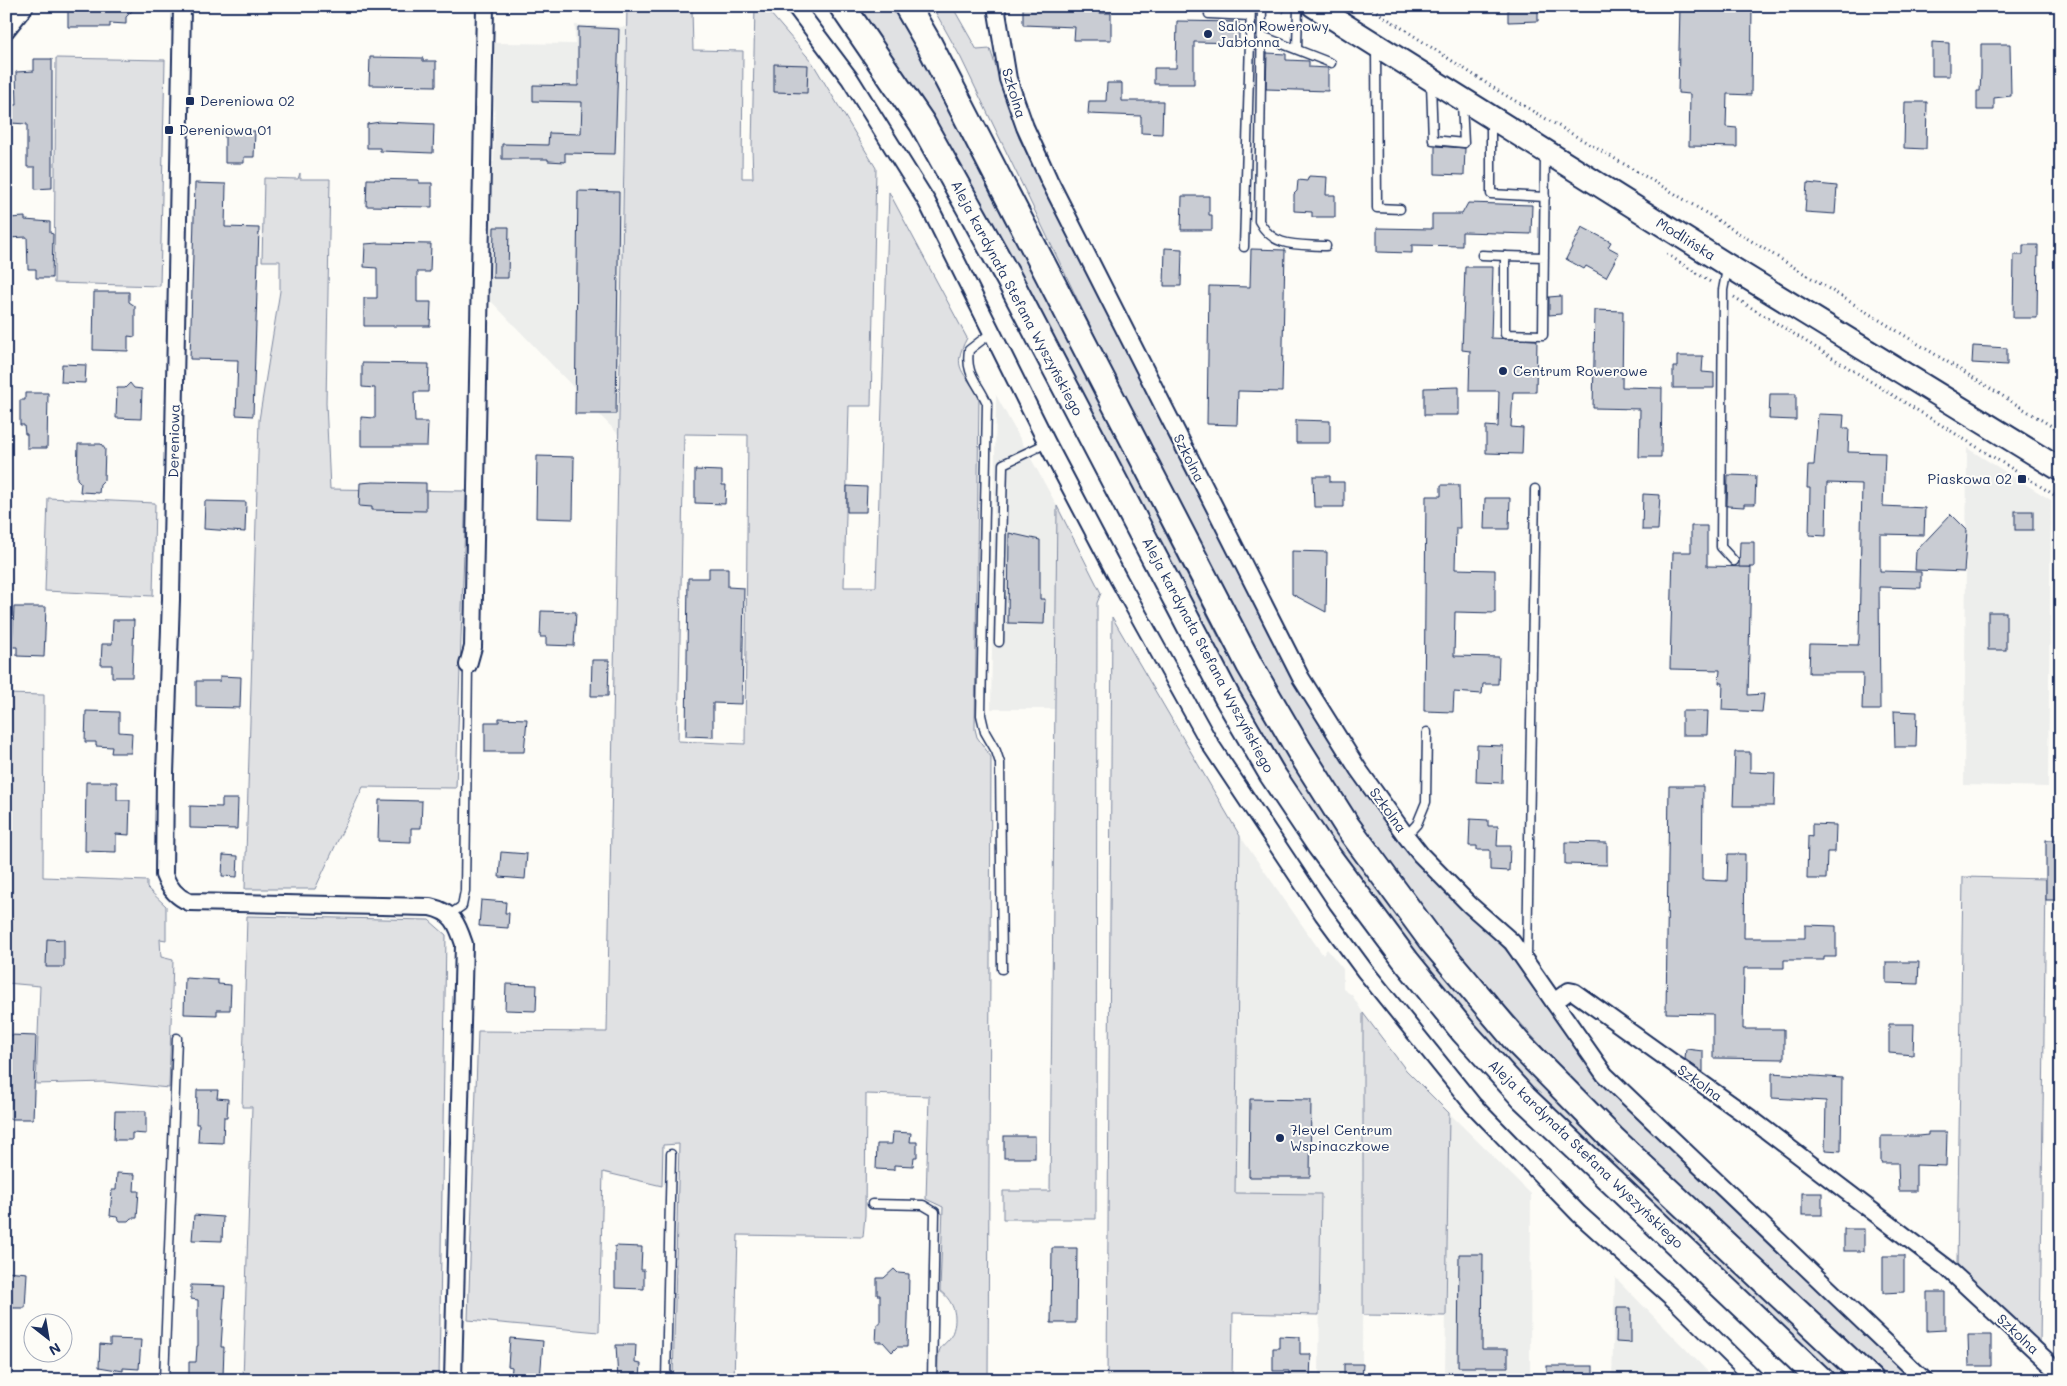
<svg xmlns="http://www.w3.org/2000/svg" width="2067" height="1386" font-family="Mali,sans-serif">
  <rect width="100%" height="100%" fill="#fdfcf7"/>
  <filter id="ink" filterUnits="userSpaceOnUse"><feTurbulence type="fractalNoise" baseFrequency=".02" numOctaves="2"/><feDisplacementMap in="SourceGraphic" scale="10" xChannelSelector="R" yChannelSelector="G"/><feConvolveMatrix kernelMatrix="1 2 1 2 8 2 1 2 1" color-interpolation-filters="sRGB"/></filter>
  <g filter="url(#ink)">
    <g fill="#edeeec">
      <polygon points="575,25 626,27 618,434 490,300 491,162 494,162 495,43 575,44"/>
      <polygon points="996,395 1057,506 1055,709 991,709"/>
      <polygon points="1967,448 2051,500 2048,787 1964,785"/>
      <polygon points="1240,836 1323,955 1327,949 1343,969 1343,989 1352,995 1363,1013 1362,1380 1319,1380 1321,1194 1235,1194"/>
      <polygon points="1449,1113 1531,1194 1530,1378 1445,1376"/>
      <polygon points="1615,1277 1716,1380 1612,1380"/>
    </g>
    <g fill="#e0e1e3" stroke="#7e88a0" fill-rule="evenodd">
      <path d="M627,6H661L662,10L692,9L693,50L743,51L742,178H753L752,148L755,6H764L812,62L876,168L871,406H849L844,587H876L889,192L967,338C950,370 965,371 979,397L975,729L977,737L991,757L988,1380H938C938,1371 937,1360 939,1352C940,1346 948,1342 951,1336C959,1319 955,1302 940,1291L943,1207L926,1199L929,1096L866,1094L865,1215L863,1237L738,1235L734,1380H673L679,1144L663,1145L662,1186L603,1172L599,1332L468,1320L478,1031L607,1032ZM684,434L748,435L745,744L678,741Z"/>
      <polygon points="856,6 893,6 932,75 987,180 1049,305 1220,640 1283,747 1459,991 1526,1069 1615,1158 1853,1380 1837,1380 1735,1287 1608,1165 1519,1075 1451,998 1358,879 1311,811 1210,644"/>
      <polygon points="932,6 952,6 977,50 990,49 1019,138 1189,478 1295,679 1362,789 1424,871 1487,930 1516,961 1602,1083 1913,1380 1891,1380 1584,1094 1466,962 1413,896 1346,800 1276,687 1169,489 961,58"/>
      <polygon points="56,58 165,60 160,286 54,283"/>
      <polygon points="300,173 300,179 330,179 326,403 330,489 466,491 456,788 363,787 315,889 245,889 259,420 280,291 280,261 262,261 264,178 298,179"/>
      <polygon points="48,498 155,503 153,596 45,591"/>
      <polygon points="1057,506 1101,593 1097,603 1096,1219 1003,1219 1003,1191 1050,1191"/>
      <polygon points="1112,617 1240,836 1235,1193 1321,1194 1319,1315 1233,1313 1232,1380 1107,1380"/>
      <polygon points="6,694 44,695 43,877 147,881 147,888 166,906 166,940 160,939 161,957 173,960 169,1088 105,1082 36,1084 40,986 6,983"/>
      <polygon points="1963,877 2046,879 2040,1346 1957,1266"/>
      <polygon points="247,916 429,920 446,935 439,1380 243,1380 252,1107 242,1107"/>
      <polygon points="1363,1013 1406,1070 1449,1113 1446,1316 1363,1315"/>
    </g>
    <g fill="#c9ccd3" stroke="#1b2f5e">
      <polygon points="87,6 137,6 126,17 126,24 110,23 110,27 68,27 68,10 87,10"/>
      <polygon points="1023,6 1098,6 1098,13 1111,13 1111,40 1074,40 1075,27 1023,25"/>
      <polygon points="1508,6 1538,6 1538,21 1508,22"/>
      <polygon points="1680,6 1752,6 1751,95 1727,94 1726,127 1737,128 1737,147 1689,146 1690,94 1678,93"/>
      <polygon points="1177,21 1239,22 1239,43 1194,42 1194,84 1154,84 1154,68 1176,68"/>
      <polygon points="578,27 619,29 615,154 565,153 565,162 548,161 548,159 502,159 502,144 548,145 549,133 581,134 582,102 533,101 533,85 578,86"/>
      <polygon points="1932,42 1949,43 1949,76 1932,76"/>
      <polygon points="1981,44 2010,44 2011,96 1994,98 1994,110 1977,110 1977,91 1980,91 1981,73"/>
      <polygon points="1267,53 1286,54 1286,60 1309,61 1309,67 1328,68 1328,91 1266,89"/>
      <polygon points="370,57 423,58 423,61 436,61 436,86 369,85"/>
      <polygon points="34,59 52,59 52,188 35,189 35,167 27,167 27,124 10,123 11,105 17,105 16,72 34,71"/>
      <polygon points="774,64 808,65 807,93 774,92"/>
      <polygon points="1107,83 1122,83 1122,101 1163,101 1162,134 1141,133 1141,116 1088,114 1089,101 1106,101"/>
      <polygon points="1905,102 1927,102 1926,149 1904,148"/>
      <polygon points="380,122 434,124 433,153 380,151 380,148 367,148 367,124"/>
      <polygon points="225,130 255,131 254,157 244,157 244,163 225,163"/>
      <polygon points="1435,146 1465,148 1464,175 1435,174"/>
      <polygon points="1309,176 1327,177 1326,195 1335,195 1335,217 1312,217 1312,212 1294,211 1294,194 1297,191 1298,180 1307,181"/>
      <polygon points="367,179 419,180 419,183 432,183 432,207 366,206"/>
      <polygon points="195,183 226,184 225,227 259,228 253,416 236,415 238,360 190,359"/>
      <polygon points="1807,183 1837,186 1835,214 1805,212"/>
      <polygon points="578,191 619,192 616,414 575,414"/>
      <polygon points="1182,196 1209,196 1209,215 1212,215 1212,230 1181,230"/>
      <polygon points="1468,203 1532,205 1531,234 1462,232 1462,246 1412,245 1412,253 1377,252 1377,228 1432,229 1432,214 1462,214"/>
      <polygon points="25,217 25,220 50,222 50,233 53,234 52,278 36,278 36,269 28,269 27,237 8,238 9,218"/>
      <polygon points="494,227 509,227 508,278 493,278"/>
      <polygon points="1582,227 1611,242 1608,247 1619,253 1606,277 1586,266 1584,269 1566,259"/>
      <polygon points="378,243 431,244 430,272 417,272 417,302 431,302 430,326 364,326 364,298 377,298 377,268 364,267 365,244"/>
      <polygon points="2023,245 2038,245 2037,318 2013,318 2014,255 2023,255"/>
      <polygon points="1165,248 1182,249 1181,286 1164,286"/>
      <polygon points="1251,249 1285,250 1282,392 1238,391 1237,425 1207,424 1209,286 1250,287"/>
      <polygon points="1465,267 1493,267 1491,338 1537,340 1536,392 1513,392 1511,427 1523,428 1522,454 1486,453 1486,426 1498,427 1499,391 1469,391 1470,351 1462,350"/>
      <polygon points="94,292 129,292 129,302 135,306 135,337 128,336 128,351 93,350"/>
      <polygon points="1561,296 1561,314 1549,315 1549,297"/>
      <polygon points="1595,310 1623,311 1622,387 1662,388 1661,457 1639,457 1640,409 1593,408"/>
      <polygon points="1973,346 2007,348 2007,365 1972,363"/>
      <polygon points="1677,356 1703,356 1702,372 1714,373 1714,388 1673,388 1673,367 1677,367"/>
      <polygon points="362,363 429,364 428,392 414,392 415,422 428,422 427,446 361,446 361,417 375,418 375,388 362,387"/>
      <polygon points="62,364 86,365 85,383 61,382"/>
      <polygon points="130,383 134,388 142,389 141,419 116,418 117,388 125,388"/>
      <polygon points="1459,387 1459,415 1424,415 1424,388"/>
      <polygon points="25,393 48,393 47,448 27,448 27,434 25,434 24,425 20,425 20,400 25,400"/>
      <polygon points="1770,394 1796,394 1796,420 1769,419"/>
      <polygon points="1818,414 1844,415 1843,428 1849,428 1848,452 1885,453 1883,506 1925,508 1924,535 1880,534 1880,571 1921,572 1921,588 1879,587 1880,710 1862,710 1863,673 1809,673 1810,644 1858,645 1859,639 1862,484 1827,483 1826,536 1809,535 1810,488 1807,488 1808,465 1814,465"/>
      <polygon points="1296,420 1330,421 1330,443 1296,443"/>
      <polygon points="78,444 101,444 105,449 104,480 100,484 99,493 80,492 81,483 77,479"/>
      <polygon points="537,456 574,457 573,519 536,518"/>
      <polygon points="695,470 722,471 722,485 726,485 725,504 695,503"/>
      <polygon points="1728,475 1756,476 1755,504 1744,504 1744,507 1727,506"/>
      <polygon points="1313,476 1330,476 1330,482 1344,482 1344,507 1314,507"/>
      <polygon points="373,482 426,483 426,511 372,510 372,507 359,506 360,483"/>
      <polygon points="1441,485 1459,485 1460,528 1456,528 1455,569 1495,570 1495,613 1455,612 1454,656 1499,657 1498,684 1483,684 1482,694 1454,692 1453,712 1424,711 1426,496 1441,496"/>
      <polygon points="847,486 867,487 866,512 847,512"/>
      <polygon points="1643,494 1660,495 1658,530 1642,530"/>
      <polygon points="1485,498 1510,498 1509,529 1484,529"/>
      <polygon points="205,501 246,502 245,532 204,529"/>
      <rect x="2015" y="511" width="18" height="19"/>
      <polygon points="1951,514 1967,530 1964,572 1915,570 1916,551"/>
      <polygon points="1691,526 1707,526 1707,566 1751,567 1748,695 1764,694 1762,712 1722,710 1723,683 1719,683 1720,670 1670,669 1673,552 1691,552"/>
      <polygon points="1009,533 1040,540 1040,599 1045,599 1044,624 1008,623"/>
      <polygon points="1740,542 1754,542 1754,567 1739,567"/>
      <polygon points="1292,551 1327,552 1326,612 1292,594"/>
      <polygon points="709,568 728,568 728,587 744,588 742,704 713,703 713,737 686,736 688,578 709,578"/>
      <polygon points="14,607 46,607 44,657 17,656 17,647 12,647"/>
      <polygon points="541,611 576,612 574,646 546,645 546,637 540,637"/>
      <rect x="1988" y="612" width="18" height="38"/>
      <polygon points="113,620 134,620 132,677 112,677 112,665 101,665 102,644 112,644"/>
      <polygon points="592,660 609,660 608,696 591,696"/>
      <polygon points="220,676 241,677 240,708 196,707 196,681 220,681"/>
      <polygon points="86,711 119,712 119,732 132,733 131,753 111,753 112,747 96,746 96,742 85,742"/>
      <polygon points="1682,711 1708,711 1707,735 1682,735"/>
      <polygon points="1894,711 1917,712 1916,747 1895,747"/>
      <polygon points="499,718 527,719 524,752 485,752 485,722 499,722"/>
      <polygon points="1477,745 1503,746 1502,783 1476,782"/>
      <polygon points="1735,752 1750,752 1750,772 1775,773 1774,806 1733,806"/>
      <polygon points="86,782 117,782 117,800 130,800 129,835 116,834 116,852 85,851"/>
      <polygon points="1669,786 1703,786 1702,880 1727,881 1728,854 1745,854 1744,938 1805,938 1805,925 1836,926 1836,957 1824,957 1824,960 1784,960 1784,968 1744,968 1743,1029 1784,1029 1784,1059 1713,1058 1713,1014 1666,1013"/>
      <polygon points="222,799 238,799 237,829 190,828 190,806 222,807"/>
      <polygon points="379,800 422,801 421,828 411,828 411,842 378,841"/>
      <polygon points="1470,819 1488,820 1488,826 1498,826 1497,846 1510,846 1509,871 1490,870 1490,850 1477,850 1477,846 1469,846"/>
      <polygon points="1812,824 1836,825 1835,852 1827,852 1826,879 1807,879 1808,836 1812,837"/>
      <rect x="2046" y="840" width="15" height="60"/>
      <polygon points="1565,842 1607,843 1607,865 1565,864"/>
      <polygon points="501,852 527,854 525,879 499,877"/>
      <polygon points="223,855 238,856 237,877 222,876"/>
      <polygon points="481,900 506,902 505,913 509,913 508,928 479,926"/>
      <polygon points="47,939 64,940 64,967 46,967"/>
      <polygon points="1886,962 1919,962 1918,984 1886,983"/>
      <polygon points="185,978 218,980 218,984 231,985 230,1010 217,1010 217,1015 184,1014"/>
      <polygon points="506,984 537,985 536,1011 505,1010"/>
      <polygon points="1889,1024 1914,1024 1913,1055 1889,1053"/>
      <polygon points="10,1035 36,1036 33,1119 7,1119"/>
      <polygon points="1686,1049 1703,1051 1703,1072 1685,1059"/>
      <polygon points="1772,1073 1842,1078 1841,1151 1825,1150 1826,1101 1772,1098"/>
      <polygon points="197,1090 218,1090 217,1098 228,1099 227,1117 224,1117 223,1143 198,1142 199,1124 196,1124"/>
      <polygon points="1250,1099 1311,1100 1310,1177 1249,1177"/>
      <polygon points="115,1111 146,1111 146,1134 132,1133 132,1140 114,1140"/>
      <polygon points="893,1132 911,1133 910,1142 917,1142 917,1157 914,1157 913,1166 894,1165 894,1170 876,1169 877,1144 892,1144"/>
      <polygon points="1928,1132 1947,1132 1946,1166 1916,1165 1916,1191 1899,1191 1898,1163 1881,1163 1881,1136 1918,1136 1928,1135"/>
      <rect x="1004" y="1136" width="31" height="22"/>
      <polygon points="117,1173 135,1174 134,1191 139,1191 137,1218 131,1218 128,1221 120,1221 117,1217 110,1216 112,1190 116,1190"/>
      <rect x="1802" y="1193" width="20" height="22"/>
      <polygon points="194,1215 223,1217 222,1241 192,1240"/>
      <rect x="1844" y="1229" width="20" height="22"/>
      <polygon points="615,1246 642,1247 641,1270 644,1270 644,1289 615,1288"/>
      <polygon points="1052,1248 1077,1248 1076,1323 1051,1323"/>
      <polygon points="1459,1254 1483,1254 1482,1349 1508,1349 1508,1367 1458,1367"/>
      <polygon points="1883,1256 1904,1256 1904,1292 1883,1293"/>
      <polygon points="894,1269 898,1273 909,1274 908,1320 907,1347 897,1347 892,1352 883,1342 876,1342 877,1324 880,1324 880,1295 877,1295 877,1278 884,1278"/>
      <polygon points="7,1271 27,1273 25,1308 6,1308"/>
      <polygon points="191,1285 225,1286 221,1347 224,1347 223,1377 189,1376 189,1362 196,1362 197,1346 198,1346 198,1300 191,1299"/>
      <polygon points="1927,1292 1945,1292 1945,1330 1927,1331"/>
      <polygon points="1617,1308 1631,1308 1631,1343 1616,1342"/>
      <polygon points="1968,1335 1991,1335 1991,1366 1969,1366"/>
      <polygon points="1279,1336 1300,1337 1300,1354 1311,1354 1310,1380 1289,1380 1289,1371 1273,1371 1273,1348 1279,1348"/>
      <polygon points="510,1338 543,1341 540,1380 511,1380 512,1367 508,1366"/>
      <polygon points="110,1339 141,1340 139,1369 123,1368 123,1371 99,1367 100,1344 110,1345"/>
      <polygon points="616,1345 636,1345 635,1363 641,1364 640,1380 618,1380"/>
      <polygon points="1344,1364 1363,1364 1362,1380 1344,1380"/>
      <rect x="1547" y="1366" width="46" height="14"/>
    </g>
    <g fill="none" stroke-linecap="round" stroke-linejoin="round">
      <g stroke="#1b2f5e" stroke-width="11">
        <g id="service">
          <polyline points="1209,6 1209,14 1250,16"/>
          <path d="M1262,6L1259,221C1274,249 1298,244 1326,246"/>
          <polyline points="1262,36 1331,63"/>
          <polyline points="1376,48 1377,208 1400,209"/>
          <polyline points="1297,49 1298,6"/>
          <polyline points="1431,84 1433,140 1464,143 1462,104"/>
          <polyline points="1491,121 1491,194 1545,197"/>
          <polyline points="1244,247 1251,6"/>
          <polyline points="1482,255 1505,256"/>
          <polyline points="1544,257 1505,256 1505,334 1543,335 1545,155"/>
          <polyline points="1727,269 1723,290 1721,547 1734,561"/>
          <path d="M991,333L969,350C965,375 978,382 987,403L981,715L985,732L996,751L1000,763L1002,969"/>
          <polyline points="999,642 1003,464 1047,443"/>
          <polyline points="1406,836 1417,824 1426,802 1427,732"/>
          <polyline points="449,915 462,906 465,891 468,665"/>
          <polyline points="1527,958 1535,489"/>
          <polyline points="872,1204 923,1205 935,1212 932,1380"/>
          <polyline points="164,1380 177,1038"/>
          <polyline points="666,1380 671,1154"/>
        </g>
      </g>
      <g stroke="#1b2f5e" stroke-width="20">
        <g id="minor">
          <path d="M182,6L171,599L165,774L164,875C169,888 176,897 189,902L430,907C453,912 457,923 464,944L453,1380"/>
          <polyline points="795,6 850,79 927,202 1047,443 1119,580 1210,744 1323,914 1365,971 1473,1105 1579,1214 1678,1303 1756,1380"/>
          <polyline points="996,6 1008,79 1025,127 1049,180 1301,678 1358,769 1406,836 1421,855 1470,905 1512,942 1605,1075 1924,1380"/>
          <polyline points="6,30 25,6"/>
          <polyline points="468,665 473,647 485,6"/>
          <polyline points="1554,1002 1569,991 1574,992 1750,1118 1947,1268 2061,1374"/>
        </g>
      </g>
      <g stroke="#1b2f5e" stroke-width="26">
        <polyline id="secondary" points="1314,6 1727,265 2061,470"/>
      </g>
      <g stroke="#1b2f5e" stroke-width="29">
        <g id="primary">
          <polyline points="842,6 922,123 1009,279 1227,697 1272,774 1319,844 1407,962 1464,1032 1524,1098 1821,1380"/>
          <polyline points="907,6 929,44 1250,666 1299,750 1347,826 1431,940 1518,1043 1612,1138 1870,1380"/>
        </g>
      </g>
      <g stroke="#1b2f5e" stroke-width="3" stroke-dasharray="1 4" stroke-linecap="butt">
        <polyline points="1275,6 1285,13"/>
        <polyline points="1368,6 1500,92 1672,192 2061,432"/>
        <polyline points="1667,254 1712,283"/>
        <polyline points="1734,297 2061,499"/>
        <polyline points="6,1378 10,1380"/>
      </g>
      <use href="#service" stroke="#fdfcf7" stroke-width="8"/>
      <use href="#minor" stroke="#fdfcf7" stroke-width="16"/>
      <use href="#secondary" stroke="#fdfcf7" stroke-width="22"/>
      <use href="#primary" stroke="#fdfcf7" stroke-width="25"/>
    </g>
  </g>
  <g fill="#1b2f5e" stroke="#fdfcf7" stroke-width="2">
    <circle cx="1208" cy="34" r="5"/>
    <rect x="185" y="96" width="10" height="10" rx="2.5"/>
    <rect x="164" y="125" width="10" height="10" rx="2.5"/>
    <circle cx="1503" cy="371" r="5"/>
    <rect x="2017" y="474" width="10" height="10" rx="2.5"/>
    <circle cx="1280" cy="1138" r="5"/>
  </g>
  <g text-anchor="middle" stroke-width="4" stroke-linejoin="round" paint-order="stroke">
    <g font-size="14" fill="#1b2f5e" stroke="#fdfcf7" text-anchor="start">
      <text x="1218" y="31">Salon Rowerowy<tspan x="1218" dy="16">Jabłonna</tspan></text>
      <text x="200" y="106">Dereniowa 02</text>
      <text x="179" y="135">Dereniowa 01</text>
      <text x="1513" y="376">Centrum Rowerowe</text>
      <text x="2012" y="484" text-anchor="end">Piaskowa 02</text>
      <text x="1290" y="1135">7level Centrum<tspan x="1290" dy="16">Wspinaczkowe</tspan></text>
    </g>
    <g font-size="14" fill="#1b2f5e" stroke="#fdfcf7">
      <text transform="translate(1014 93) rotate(73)" y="5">Szkolna</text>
      <text transform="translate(1686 239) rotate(32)" y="5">Modlińska</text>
      <text transform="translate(1017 298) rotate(62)" y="5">Aleja kardynała Stefana Wyszyńskiego</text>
      <text transform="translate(174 441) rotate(-89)" y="5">Dereniowa</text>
      <text transform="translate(1189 458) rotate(63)" y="5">Szkolna</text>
      <text transform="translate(1208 655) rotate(62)" y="5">Aleja kardynała Stefana Wyszyńskiego</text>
      <text transform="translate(1388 810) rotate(54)" y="5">Szkolna</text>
      <text transform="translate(1700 1083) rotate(36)" y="5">Szkolna</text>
      <text transform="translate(1586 1154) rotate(44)" y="5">Aleja kardynała Stefana Wyszyńskiego</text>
      <text transform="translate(2018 1334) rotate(43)" y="5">Szkolna</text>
    </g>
  </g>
  <rect width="2067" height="1386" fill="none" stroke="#fdfcf7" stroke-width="25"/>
  <rect x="12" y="12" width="2042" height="1361" fill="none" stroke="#1b2f5e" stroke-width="2" filter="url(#ink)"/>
  <g transform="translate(48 1338) rotate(149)"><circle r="24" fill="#fdfcf7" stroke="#a3aaba"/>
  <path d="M0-4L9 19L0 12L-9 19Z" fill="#1b2f5e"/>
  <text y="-8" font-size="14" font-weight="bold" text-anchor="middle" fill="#1b2f5e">N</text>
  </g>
</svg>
